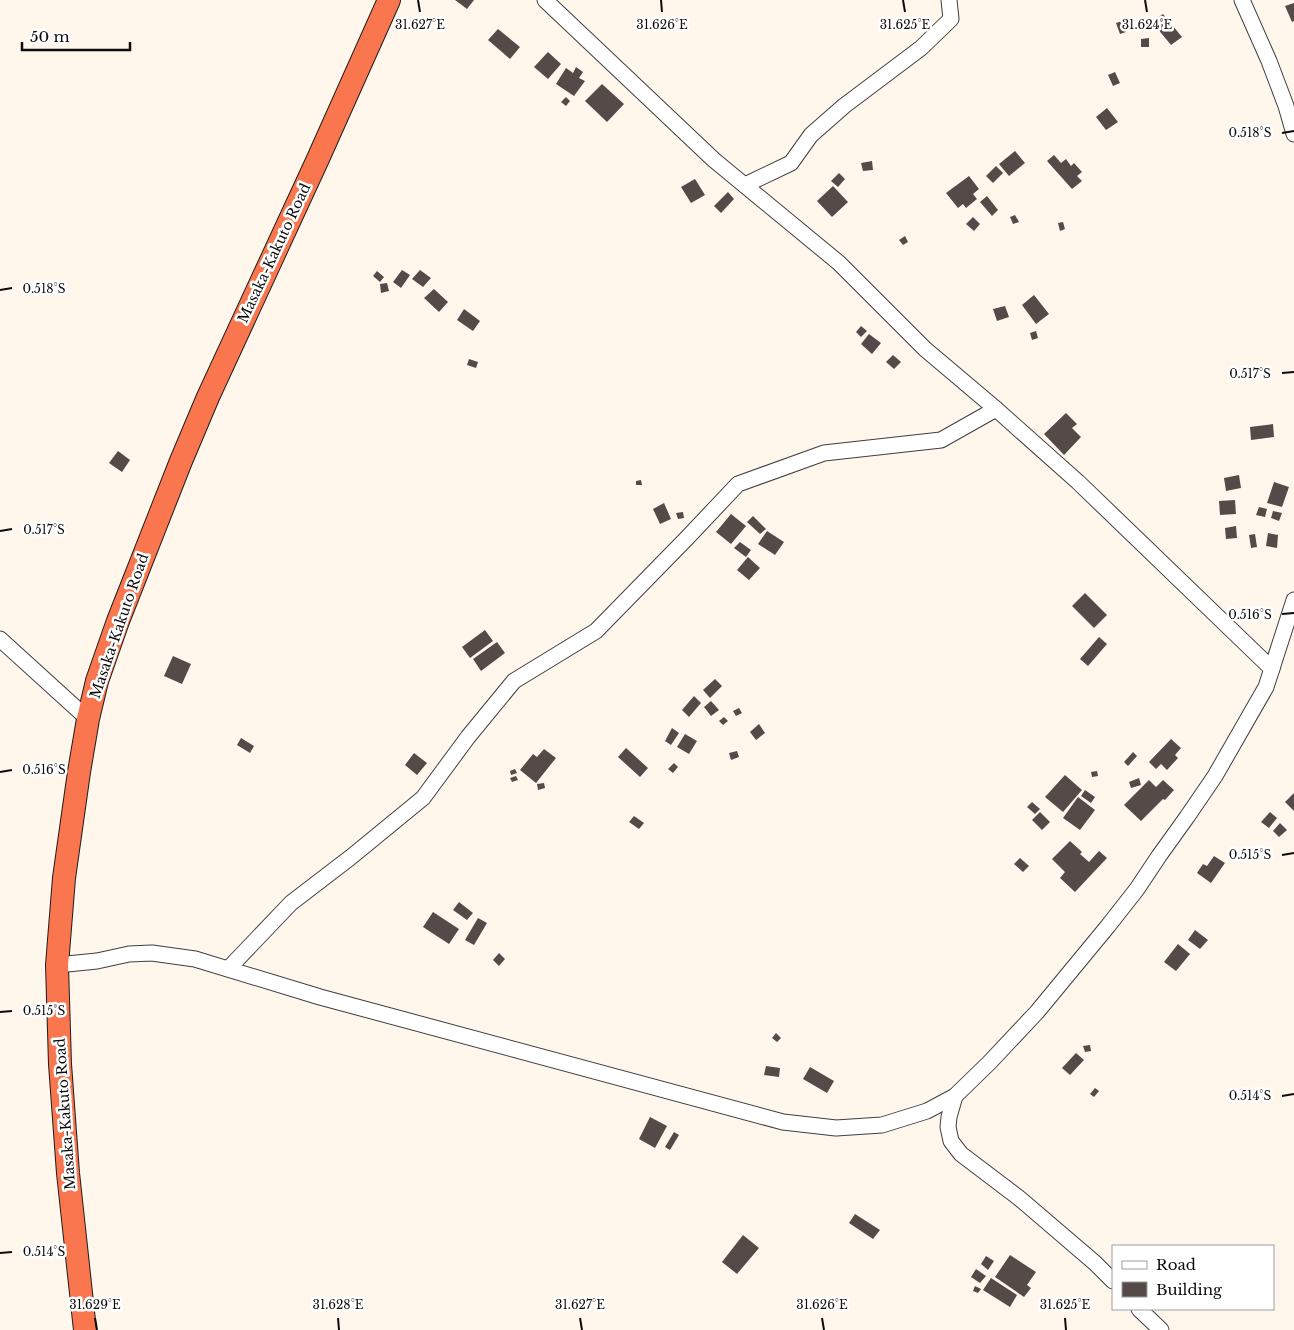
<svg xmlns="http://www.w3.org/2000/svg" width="1294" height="1330" font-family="'Libre Baskerville',serif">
  <rect width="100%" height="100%" fill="#fff7ec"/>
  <g fill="#554a48">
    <polygon points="455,0 474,0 467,9"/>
    <polygon points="1294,3 1294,21 1292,22 1285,6"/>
    <polygon points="1163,14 1182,37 1171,45 1152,22"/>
    <polygon points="1122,21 1126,32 1120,34 1116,23"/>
    <polygon points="498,29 520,47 510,59 488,40"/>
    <polygon points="1149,38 1149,47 1141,47 1141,39"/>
    <polygon points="548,52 561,64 548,79 534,67"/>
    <polygon points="576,67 583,72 579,78 585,81 574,96 556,84 566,68 573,73"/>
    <polygon points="1115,72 1120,83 1113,86 1108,75"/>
    <polygon points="602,84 624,104 607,122 585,101"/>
    <polygon points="566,97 570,101 566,106 561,102"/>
    <polygon points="1107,108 1118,122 1106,130 1096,117"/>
    <polygon points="1015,151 1025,163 1009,176 999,164"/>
    <polygon points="1054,155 1061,163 1066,159 1071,166 1074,163 1082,172 1077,176 1082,181 1072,189 1047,161"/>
    <polygon points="872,161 873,170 863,171 861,163"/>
    <polygon points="996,166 1003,173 993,183 986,176"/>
    <polygon points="839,173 845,179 838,187 831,181"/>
    <polygon points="969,176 979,189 973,194 977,199 966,208 963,204 958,208 946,193"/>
    <polygon points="695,179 705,195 691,203 681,187"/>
    <polygon points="833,186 848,202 832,217 817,201"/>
    <polygon points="728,192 734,199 721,213 714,206"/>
    <polygon points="987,196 998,210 992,216 980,202"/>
    <polygon points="1015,215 1019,222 1013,224 1010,217"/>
    <polygon points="973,217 980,224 974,231 966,224"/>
    <polygon points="1063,222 1065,229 1060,231 1058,223"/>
    <polygon points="905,236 908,242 903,245 899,240"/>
    <polygon points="402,270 410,275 401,288 393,282"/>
    <polygon points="420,270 431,278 423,287 412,279"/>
    <polygon points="377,271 384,277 380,282 373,276"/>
    <polygon points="387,283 389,291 381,293 380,284"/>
    <polygon points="434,289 448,302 439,312 424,298"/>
    <polygon points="1034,295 1049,314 1036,324 1022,305"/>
    <polygon points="1005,306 1009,317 997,321 993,309"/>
    <polygon points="464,309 480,321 473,331 457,320"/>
    <polygon points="861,326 867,331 861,337 856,332"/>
    <polygon points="1036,331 1038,338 1032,340 1030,333"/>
    <polygon points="869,334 881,343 872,354 861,344"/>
    <polygon points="893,355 901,362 894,369 886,362"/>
    <polygon points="469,359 478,362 476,368 467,365"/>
    <polygon points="1066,413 1077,424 1072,428 1081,437 1064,455 1044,434"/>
    <polygon points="1273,424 1274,437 1251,440 1250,427"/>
    <polygon points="118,451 130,460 122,472 109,463"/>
    <polygon points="1239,475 1241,488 1226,491 1224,478"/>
    <polygon points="641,480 642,485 636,485 636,481"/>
    <polygon points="1274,482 1289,487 1282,507 1267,503"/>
    <polygon points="1235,500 1236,514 1220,515 1219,501"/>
    <polygon points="664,503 671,519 660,524 653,509"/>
    <polygon points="1259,507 1267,509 1265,517 1256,515"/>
    <polygon points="1273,511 1282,513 1279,521 1271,518"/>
    <polygon points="683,512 684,518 678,519 676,513"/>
    <polygon points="731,514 746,526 731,544 716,532"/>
    <polygon points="753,516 766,529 760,534 747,522"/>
    <polygon points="1236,526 1237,538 1226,539 1225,528"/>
    <polygon points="767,531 784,542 775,555 758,544"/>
    <polygon points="1268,533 1278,535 1277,548 1266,546"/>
    <polygon points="1255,534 1257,547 1251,548 1249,535"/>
    <polygon points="740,542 751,550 746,557 734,548"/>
    <polygon points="748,557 760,568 749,580 737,570"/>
    <polygon points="1085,593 1107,615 1094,628 1072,606"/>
    <polygon points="485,630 493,641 470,658 462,647"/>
    <polygon points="1099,637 1107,644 1088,666 1080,659"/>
    <polygon points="497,642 505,653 481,671 473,659"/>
    <polygon points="173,656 191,664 182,684 164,676"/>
    <polygon points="715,679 722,686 710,698 703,690"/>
    <polygon points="694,696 701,703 689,717 682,710"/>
    <polygon points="711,701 719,710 711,716 704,707"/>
    <polygon points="739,708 742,713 736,716 733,711"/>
    <polygon points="724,717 728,721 723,725 719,721"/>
    <polygon points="759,724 765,733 756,740 750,732"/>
    <polygon points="672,728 679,733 671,745 665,741"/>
    <polygon points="685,734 697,741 689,754 677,747"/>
    <polygon points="241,738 254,746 250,753 237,745"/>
    <polygon points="1171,739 1181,748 1175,755 1178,758 1167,770 1161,764 1156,769 1149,762"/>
    <polygon points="626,748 648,768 640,777 618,757"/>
    <polygon points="544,749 556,758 536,783 520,770 533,754 537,757"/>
    <polygon points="737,751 739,757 731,760 729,753"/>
    <polygon points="1133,752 1137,756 1128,766 1124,762"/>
    <polygon points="414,753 427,763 417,775 405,765"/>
    <polygon points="674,763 678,767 673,773 668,769"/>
    <polygon points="515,769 517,773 511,775 510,771"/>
    <polygon points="1097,771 1098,776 1092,777 1091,772"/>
    <polygon points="1065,775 1082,790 1063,812 1045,797"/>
    <polygon points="516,776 518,780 512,782 510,778"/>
    <polygon points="1139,778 1141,785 1131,788 1129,782"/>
    <polygon points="1149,780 1156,787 1163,780 1174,790 1165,800 1163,799 1141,821 1124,805"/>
    <polygon points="544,783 545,788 538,790 537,784"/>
    <polygon points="1085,790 1095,797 1091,803 1081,796"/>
    <polygon points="1294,793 1294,811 1285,802"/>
    <polygon points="1078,797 1095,810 1080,830 1063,818"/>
    <polygon points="1032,802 1040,809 1035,814 1027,807"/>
    <polygon points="1040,812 1050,822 1042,830 1032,820"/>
    <polygon points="1270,812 1277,818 1269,828 1261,822"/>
    <polygon points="634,816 644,823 639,829 629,822"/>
    <polygon points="1280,823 1287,830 1279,837 1273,831"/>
    <polygon points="1070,841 1082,852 1080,854 1089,862 1099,851 1107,858 1075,892 1060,878 1065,872 1052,859"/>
    <polygon points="1214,856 1225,863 1211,883 1197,873 1203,864 1207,866"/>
    <polygon points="1020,858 1029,866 1023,872 1014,864"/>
    <polygon points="459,902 473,913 467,920 453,910"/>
    <polygon points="433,912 459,929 449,944 423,927"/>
    <polygon points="478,918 487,923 474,945 465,940"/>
    <polygon points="1195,930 1208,940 1200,949 1188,940"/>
    <polygon points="1178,944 1190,954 1176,971 1164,962"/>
    <polygon points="499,953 505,959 499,966 493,960"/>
    <polygon points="776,1033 781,1038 777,1042 772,1038"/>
    <polygon points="1090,1045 1091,1051 1085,1052 1083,1046"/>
    <polygon points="1076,1053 1084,1060 1070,1075 1062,1068"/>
    <polygon points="766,1066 780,1068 779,1077 764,1075"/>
    <polygon points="810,1067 834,1081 827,1093 803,1079"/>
    <polygon points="1095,1088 1099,1091 1094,1097 1090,1094"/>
    <polygon points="650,1117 667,1126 655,1148 639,1139"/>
    <polygon points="674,1132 679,1135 670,1150 665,1147"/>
    <polygon points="855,1214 880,1230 873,1239 849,1223"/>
    <polygon points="743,1235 759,1248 737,1274 722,1262"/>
    <polygon points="1010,1255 1036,1272 1027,1285 1031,1288 1024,1297 995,1277"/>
    <polygon points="986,1256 994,1261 988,1270 981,1264"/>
    <polygon points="976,1269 986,1276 980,1283 971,1277"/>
    <polygon points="991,1278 1017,1295 1010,1307 983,1290"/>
    <polygon points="975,1286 981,1289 978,1293 973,1291"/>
  </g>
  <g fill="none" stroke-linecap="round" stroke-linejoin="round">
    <g stroke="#3f3f3f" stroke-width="17">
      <g id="minor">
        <polyline points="545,0 714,160 839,263 925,349 996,409 1078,482 1272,669"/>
        <polyline points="1242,0 1269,61 1286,106 1294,134"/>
        <polyline points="745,185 791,163 811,135 844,106 921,48 951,19 949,0"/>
        <polyline points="0,639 88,719"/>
        <polyline points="57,965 97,961 129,954 152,953 195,959 320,997 783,1122 836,1128 882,1125 927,1111 955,1096 989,1063 1037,1012 1108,926 1137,889 1159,856 1187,817 1215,776 1266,687 1294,600"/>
        <polyline points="229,968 291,903 351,857 423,798 468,737 514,681 596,631 687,538 738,484 824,453 941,440 996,409"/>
        <polyline points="955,1096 949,1117 948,1127 951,1141 961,1154 1019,1198 1095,1263 1113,1281"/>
        <polyline points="1139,1309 1161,1330"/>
      </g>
    </g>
    <g stroke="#1d1d1d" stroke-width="24">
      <polyline id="highway" points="85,1330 68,1173 60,1064 57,965 64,878 79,772 88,719 97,681 118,621 181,461 208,397 317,161 389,0"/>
    </g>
    <use href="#minor" stroke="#fff" stroke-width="15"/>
    <use href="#highway" stroke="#f9764f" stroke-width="22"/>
  </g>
  <path fill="none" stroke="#0c0c0c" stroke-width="2" d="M418,0L420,12M661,0L662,12M903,0L905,12M1145,0L1147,12M1282,133L1294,131M0,290L12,288M1282,373L1294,372M0,531L12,529M1282,614L1294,613M0,772L12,770M1282,855L1294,853M0,1012L12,1011M1282,1096L1294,1094M0,1253L12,1252M95,1318L97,1330M338,1318L339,1330M580,1318L582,1330M822,1318L824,1330M1065,1318L1066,1330"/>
  <g text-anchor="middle" stroke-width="5" stroke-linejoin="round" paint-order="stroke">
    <g font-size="14" fill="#0c0c0c" stroke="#fff">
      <text transform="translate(274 253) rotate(-65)" y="5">Masaka-Kakuto Road</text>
      <text transform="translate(119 626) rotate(-71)" y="5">Masaka-Kakuto Road</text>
      <text transform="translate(65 1114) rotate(-94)" y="5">Masaka-Kakuto Road</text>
    </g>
  </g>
  <g font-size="12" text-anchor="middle" fill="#0c0c0c" stroke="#fff" stroke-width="5" stroke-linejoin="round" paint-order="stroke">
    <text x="420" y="29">31.627°E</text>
    <text x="662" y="29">31.626°E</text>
    <text x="905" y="29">31.625°E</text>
    <text x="1147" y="29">31.624°E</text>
    <text x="1250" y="137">0.518°S</text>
    <text x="44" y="293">0.518°S</text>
    <text x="1250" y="378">0.517°S</text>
    <text x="44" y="534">0.517°S</text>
    <text x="1250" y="619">0.516°S</text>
    <text x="44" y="774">0.516°S</text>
    <text x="1250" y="859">0.515°S</text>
    <text x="44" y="1015">0.515°S</text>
    <text x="1250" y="1100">0.514°S</text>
    <text x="44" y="1256">0.514°S</text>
    <text x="95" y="1309">31.629°E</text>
    <text x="338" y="1309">31.628°E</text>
    <text x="580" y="1309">31.627°E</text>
    <text x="822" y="1309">31.626°E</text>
    <text x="1065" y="1309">31.625°E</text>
  </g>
  <rect x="1112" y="1245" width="162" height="65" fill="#ffffff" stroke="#9e9e9e"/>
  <rect x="1122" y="1261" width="25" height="8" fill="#ffffff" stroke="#9e9e9e"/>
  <text x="1156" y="1270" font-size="15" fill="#0c0c0c">Road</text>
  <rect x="1122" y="1282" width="25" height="15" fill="#554a48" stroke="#9e9e9e"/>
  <text x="1156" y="1295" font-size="15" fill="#0c0c0c">Building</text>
  <path d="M22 42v8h108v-8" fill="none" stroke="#0c0c0c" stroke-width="2.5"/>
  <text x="30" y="42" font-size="15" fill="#0c0c0c" stroke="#ffffff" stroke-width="4" paint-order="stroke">50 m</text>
</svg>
